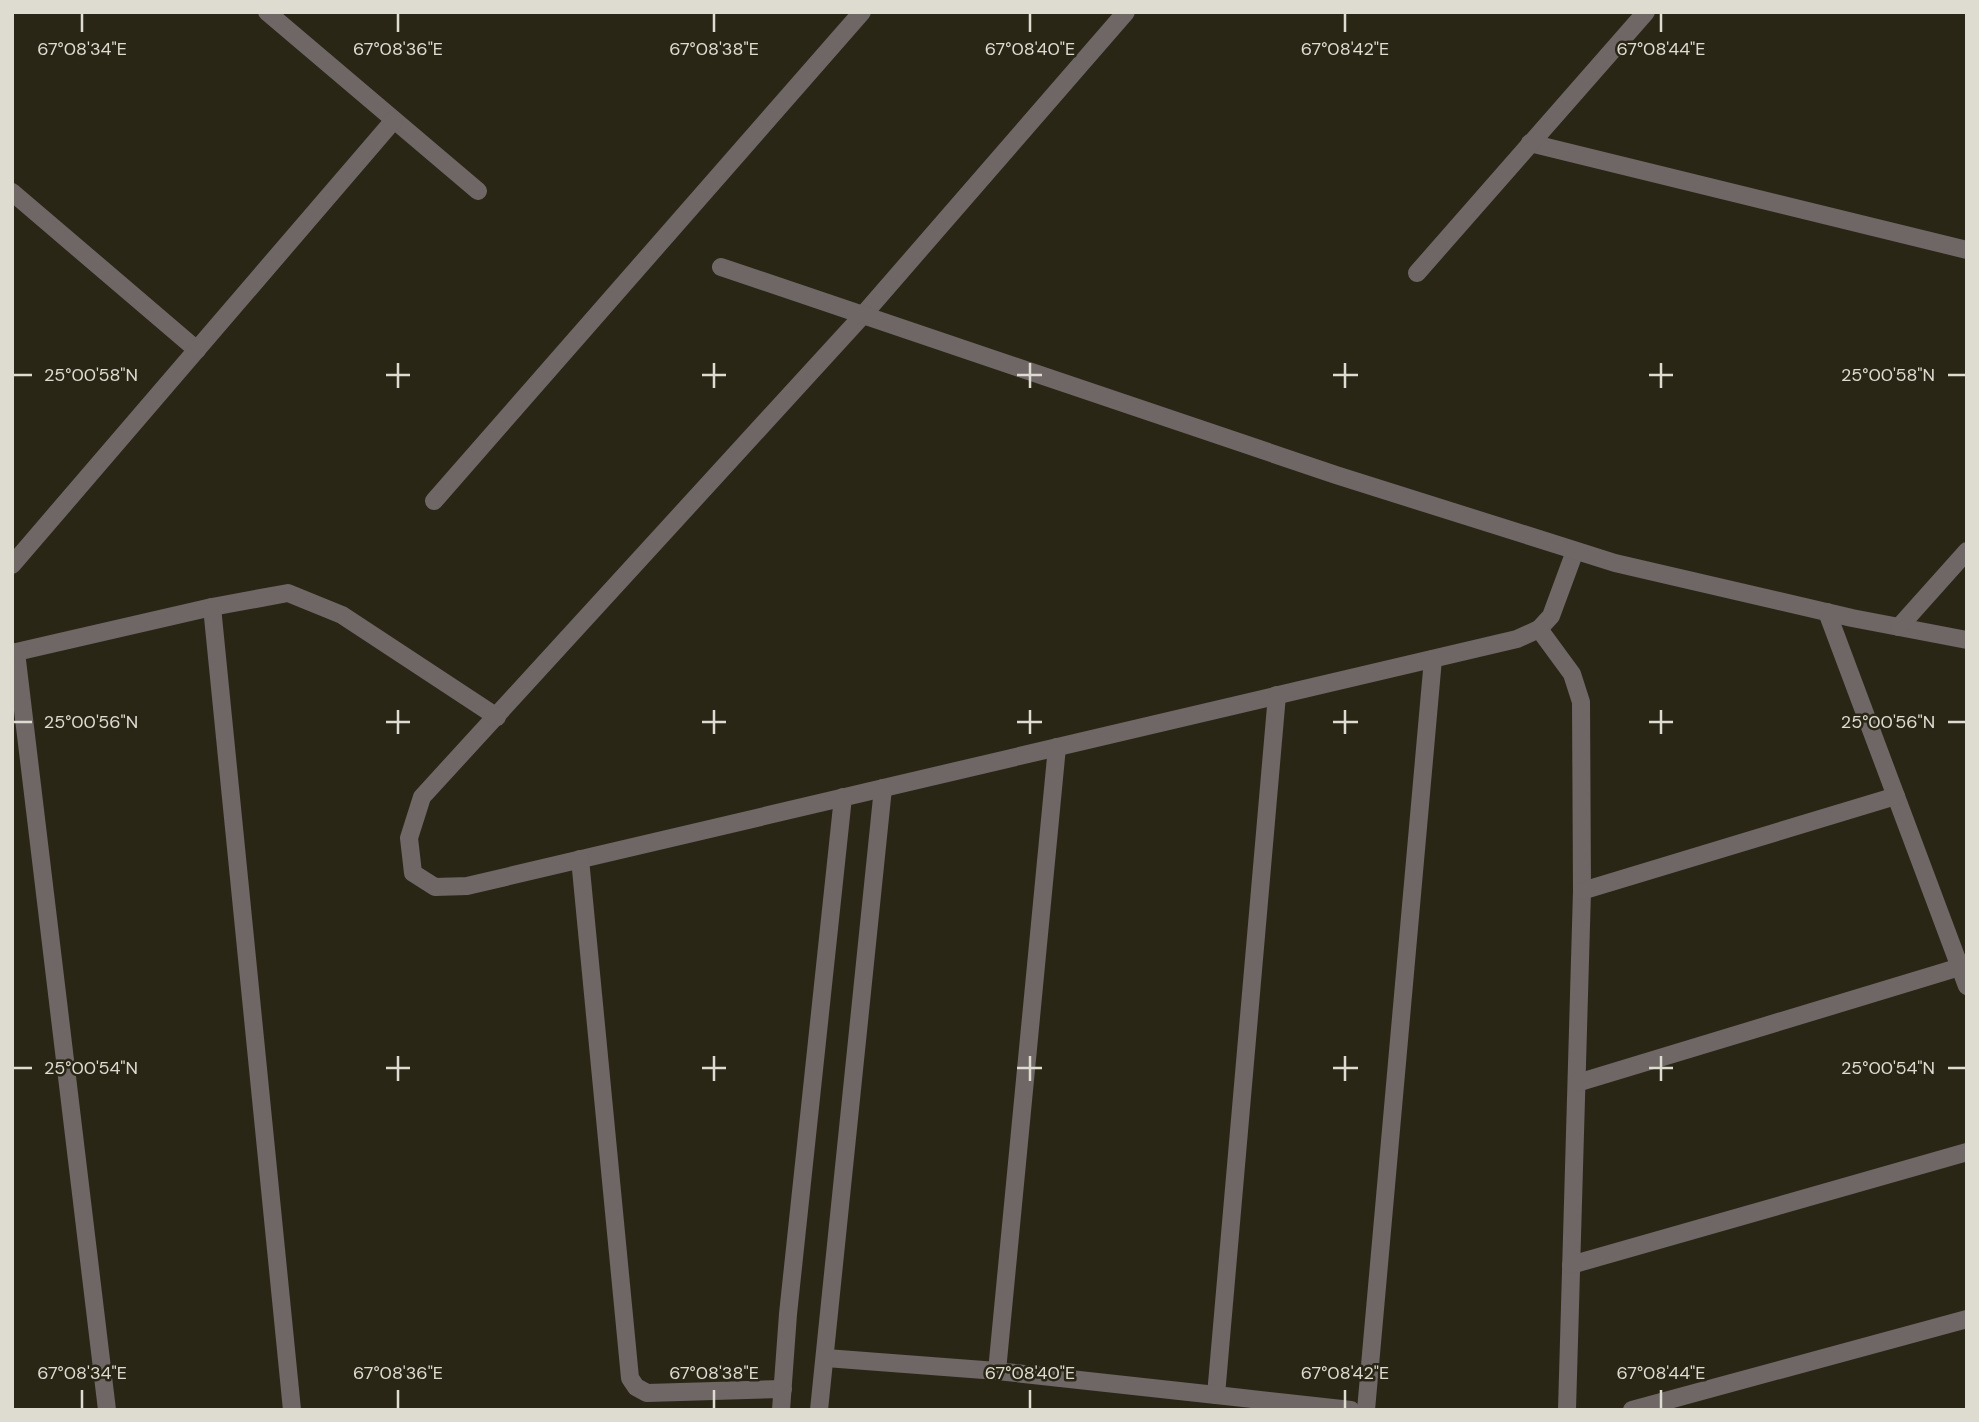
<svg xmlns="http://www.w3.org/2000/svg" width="1979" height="1422" font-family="'DM Sans',sans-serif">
  <rect width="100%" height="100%" fill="#2a2616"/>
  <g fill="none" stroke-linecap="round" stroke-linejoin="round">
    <g stroke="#6f6666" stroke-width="18">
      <polyline points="267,12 478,191"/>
      <polyline points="1126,12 863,315 422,797 409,838 413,873 435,887 467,886 1517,639 1539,629 1551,616 1575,551"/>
      <polyline points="1530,143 1967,250"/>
      <polyline points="12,192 197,350"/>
      <polyline points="721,267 1336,475 1615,563 1852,618 1967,640"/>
      <polyline points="1417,273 1646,12"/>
      <polyline points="434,501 862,12"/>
      <polyline points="12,565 394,120"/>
      <polyline points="212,607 292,1410"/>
      <polyline points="1827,612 1967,986"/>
      <polyline points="1899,627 1967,551"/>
      <polyline points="1539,629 1572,674 1581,702 1582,891 1567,1410"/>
      <polyline points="16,652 107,1410"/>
      <polyline points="12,653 212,607 288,593 342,615 497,717"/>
      <polyline points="1277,695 1216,1395 1351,1410"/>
      <polyline points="580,859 630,1378 636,1387 647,1393 783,1389"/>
      <polyline points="1582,891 1896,796"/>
      <polyline points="1577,1083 1960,967"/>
      <polyline points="1571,1265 1967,1152"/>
      <polyline points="826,1358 997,1371 1216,1395"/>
      <polyline points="997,1371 1057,747"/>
      <polyline points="781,1410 788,1314 843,797"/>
      <polyline points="819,1410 883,788"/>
      <polyline points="1366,1410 1433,659"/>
      <polyline points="1632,1410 1967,1319"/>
    </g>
  </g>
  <path fill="none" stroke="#dedbd1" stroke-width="2.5" d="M82,14V32M398,14V32M714,14V32M1030,14V32M1345,14V32M1661,14V32M398,363V388M714,363V388M1030,363V388M1345,363V388M1661,363V388M14,375H32M386,375H410M702,375H726M1017,375H1042M1333,375H1358M1649,375H1673M1948,375H1965M398,710V734M714,710V734M1030,710V734M1345,710V734M1661,710V734M14,722H32M386,722H410M702,722H726M1017,722H1042M1333,722H1358M1649,722H1673M1948,722H1965M398,1056V1081M714,1056V1081M1030,1056V1081M1345,1056V1081M1661,1056V1081M14,1068H32M386,1068H410M702,1068H726M1017,1068H1042M1333,1068H1358M1649,1068H1673M1948,1068H1965M82,1390V1408M398,1390V1408M714,1390V1408M1030,1390V1408M1345,1390V1408M1661,1390V1408"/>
  <g font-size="18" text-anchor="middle" fill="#dedbd1" stroke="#2a2616" stroke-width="5" stroke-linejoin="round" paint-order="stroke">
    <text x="82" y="55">67°08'34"E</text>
    <text x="398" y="55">67°08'36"E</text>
    <text x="714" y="55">67°08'38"E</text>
    <text x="1030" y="55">67°08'40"E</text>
    <text x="1345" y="55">67°08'42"E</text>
    <text x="1661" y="55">67°08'44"E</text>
    <text x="91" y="381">25°00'58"N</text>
    <text x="1888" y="381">25°00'58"N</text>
    <text x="91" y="728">25°00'56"N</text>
    <text x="1888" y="728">25°00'56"N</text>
    <text x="91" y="1074">25°00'54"N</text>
    <text x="1888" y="1074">25°00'54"N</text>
    <text x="82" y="1379">67°08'34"E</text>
    <text x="398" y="1379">67°08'36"E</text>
    <text x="714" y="1379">67°08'38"E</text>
    <text x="1030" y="1379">67°08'40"E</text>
    <text x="1345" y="1379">67°08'42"E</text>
    <text x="1661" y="1379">67°08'44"E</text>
  </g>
  <rect width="1979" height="1422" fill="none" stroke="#dedbd1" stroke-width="28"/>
</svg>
